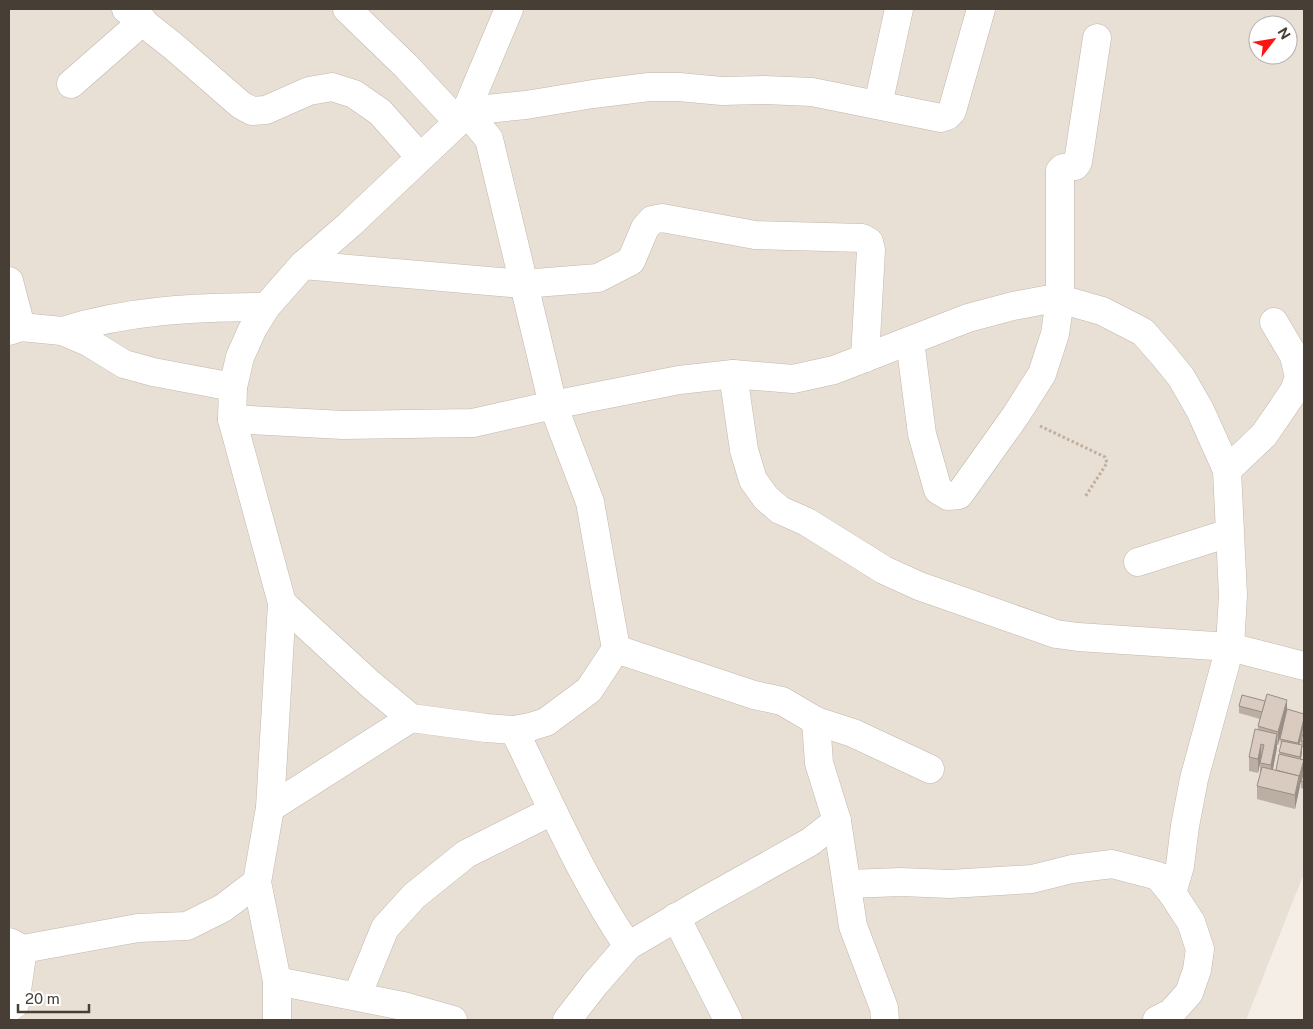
<svg xmlns="http://www.w3.org/2000/svg" width="1313" height="1029" font-family="'Public Sans',sans-serif">
  <rect width="100%" height="100%" fill="#f4eee7"/>
  <path fill="#e8dfd5" fill-rule="evenodd" d="M9,9H1304V873L1246,1020H9ZM1258,25H1288V55H1258Z"/>
  <g fill="none" stroke-linecap="round" stroke-linejoin="round">
    <g stroke="#c3b7ac" stroke-width="29">
      <g id="minor">
        <polyline points="126,9 173,46 241,105 252,111 266,110 309,91 332,87 354,94 380,112 420,157"/>
        <polyline points="347,9 406,66 458,122"/>
        <polyline points="71,84 143,21"/>
        <polyline points="878,105 899,9"/>
        <polyline points="303,265 523,284 598,278 631,261 645,228 652,220 662,218 755,235 862,238 869,242 871,250 865,358"/>
        <polyline points="9,281 21,327"/>
        <polyline points="9,331 21,327 62,331 90,343 124,364 153,372 233,387"/>
        <path d="M62,331C129,310 197,307 266,307"/>
        <polyline points="910,341 922,434 938,490 948,496 959,495 1016,415 1042,374 1055,334 1060,299 1060,171 1063,168 1075,166 1078,162 1097,38"/>
        <polyline points="733,374 744,450 753,480 766,498 780,510 807,522 884,570 919,586 1056,634 1078,637 1230,647 1304,666"/>
        <polyline points="232,419 343,425 473,423 553,405 679,380 733,374 793,379 834,370 968,318 1013,306 1045,300 1060,299 1102,311 1143,332 1164,356 1181,377 1200,410 1227,470 1233,595 1230,647 1194,779 1185,826 1180,866 1172,893"/>
        <polyline points="1227,470 1264,435 1294,391 1299,377 1294,356 1274,322"/>
        <polyline points="1138,562 1229,533"/>
        <polyline points="282,603 369,683 411,718 486,728 514,730 530,727 546,722 589,690 616,649 590,502 553,405 489,139 466,111 526,105 593,94 649,87 679,87 722,91 765,90 812,92 941,118 947,116 952,111 981,9"/>
        <polyline points="616,649 754,695 782,701 816,721 853,733 930,769"/>
        <polyline points="816,721 819,763 837,821 853,926 884,1008 885,1020"/>
        <path d="M514,730C550,803 582,879 628,946"/>
        <polyline points="270,808 411,718"/>
        <polyline points="848,884 901,882 950,884 1032,879 1072,869 1112,864 1158,876 1172,893 1191,922 1200,949 1197,970 1189,993 1171,1013 1157,1020"/>
        <polyline points="676,917 728,1020"/>
        <polyline points="9,942 23,949 138,928 187,926 223,908 257,882"/>
        <polyline points="277,981 403,1006 453,1020"/>
        <polyline points="357,996 385,928 414,896 466,854 552,811"/>
        <polyline points="9,1008 15,1004 23,949"/>
        <polyline points="277,1020 277,981 257,882 270,808 282,603 232,419 233,387 240,357 252,330 266,307 303,265 349,225 458,122 466,111 509,9"/>
        <polyline points="567,1020 595,984 628,946 708,899 810,842 837,821"/>
      </g>
    </g>
    <polyline stroke="#c2ae9a" stroke-width="3" stroke-dasharray="2.5 2.5" stroke-linecap="butt" points="1040,426 1105,457 1107,463 1085,497"/>
    <use href="#minor" stroke="#fff" stroke-width="28"/>
  </g>
  <g fill="#bbafa4" fill-rule="evenodd">
    <path d="M1239,706L1304,714V725L1300,745H1301V741L1304,730V748H1302V752L1301,760L1304,767L1295,809L1257,799V786L1260,775V764L1258,773L1249,771V757L1258,730V726L1260,719L1239,713ZM1284,722L1280,739L1281,746L1276,770H1273L1277,745H1278Z"/>
    <polygon points="1304,771 1304,789 1301,788 1301,781"/>
    <polygon points="1304,853 1304,864 1303,863 1303,857"/>
  </g>
  <g fill="#988e86">
    <polygon points="1287,700 1287,713 1278,745 1278,732"/>
    <polygon points="1304,718 1304,725 1298,750 1298,743"/>
    <polygon points="1277,734 1277,748 1271,779 1271,765"/>
    <polygon points="1261,744 1261,758 1258,773 1258,759"/>
    <polygon points="1302,745 1302,752 1300,764 1300,757"/>
    <polygon points="1304,760 1304,767 1295,809 1295,795"/>
  </g>
  <g fill="#d9cbbf" stroke="#988e86">
    <polygon points="1267,694 1287,700 1278,732 1258,726"/>
    <polygon points="1242,695 1265,701 1262,712 1239,706"/>
    <polygon points="1287,709 1304,714 1304,718 1298,743 1280,739"/>
    <polygon points="1255,729 1277,734 1271,765 1260,763 1264,745 1261,744 1258,759 1249,757"/>
    <polygon points="1304,730 1304,741 1301,741"/>
    <polygon points="1282,741 1302,745 1300,757 1279,752"/>
    <polygon points="1279,754 1304,760 1299,777 1299,776 1276,770"/>
    <polygon points="1262,767 1299,776 1295,795 1257,786"/>
    <polygon points="1304,771 1304,782 1301,781"/>
  </g>
  <rect width="1313" height="1029" fill="none" stroke="#473e36" stroke-width="20"/>
  <g transform="translate(1273 40) rotate(59)"><circle r="24" fill="#ffffff" stroke="#b5b2af"/>
  <path d="M0-4L9 19L0 12L-9 19Z" fill="#fe1413"/>
  <text y="-8" font-size="14" font-weight="bold" text-anchor="middle" fill="#473e36">N</text>
  </g>
  <path d="M18 1004v8h71v-8" fill="none" stroke="#473e36" stroke-width="2.5"/>
  <text x="25" y="1004" font-size="15" fill="#473e36" stroke="#ffffff" stroke-width="4" paint-order="stroke">20 m</text>
</svg>
